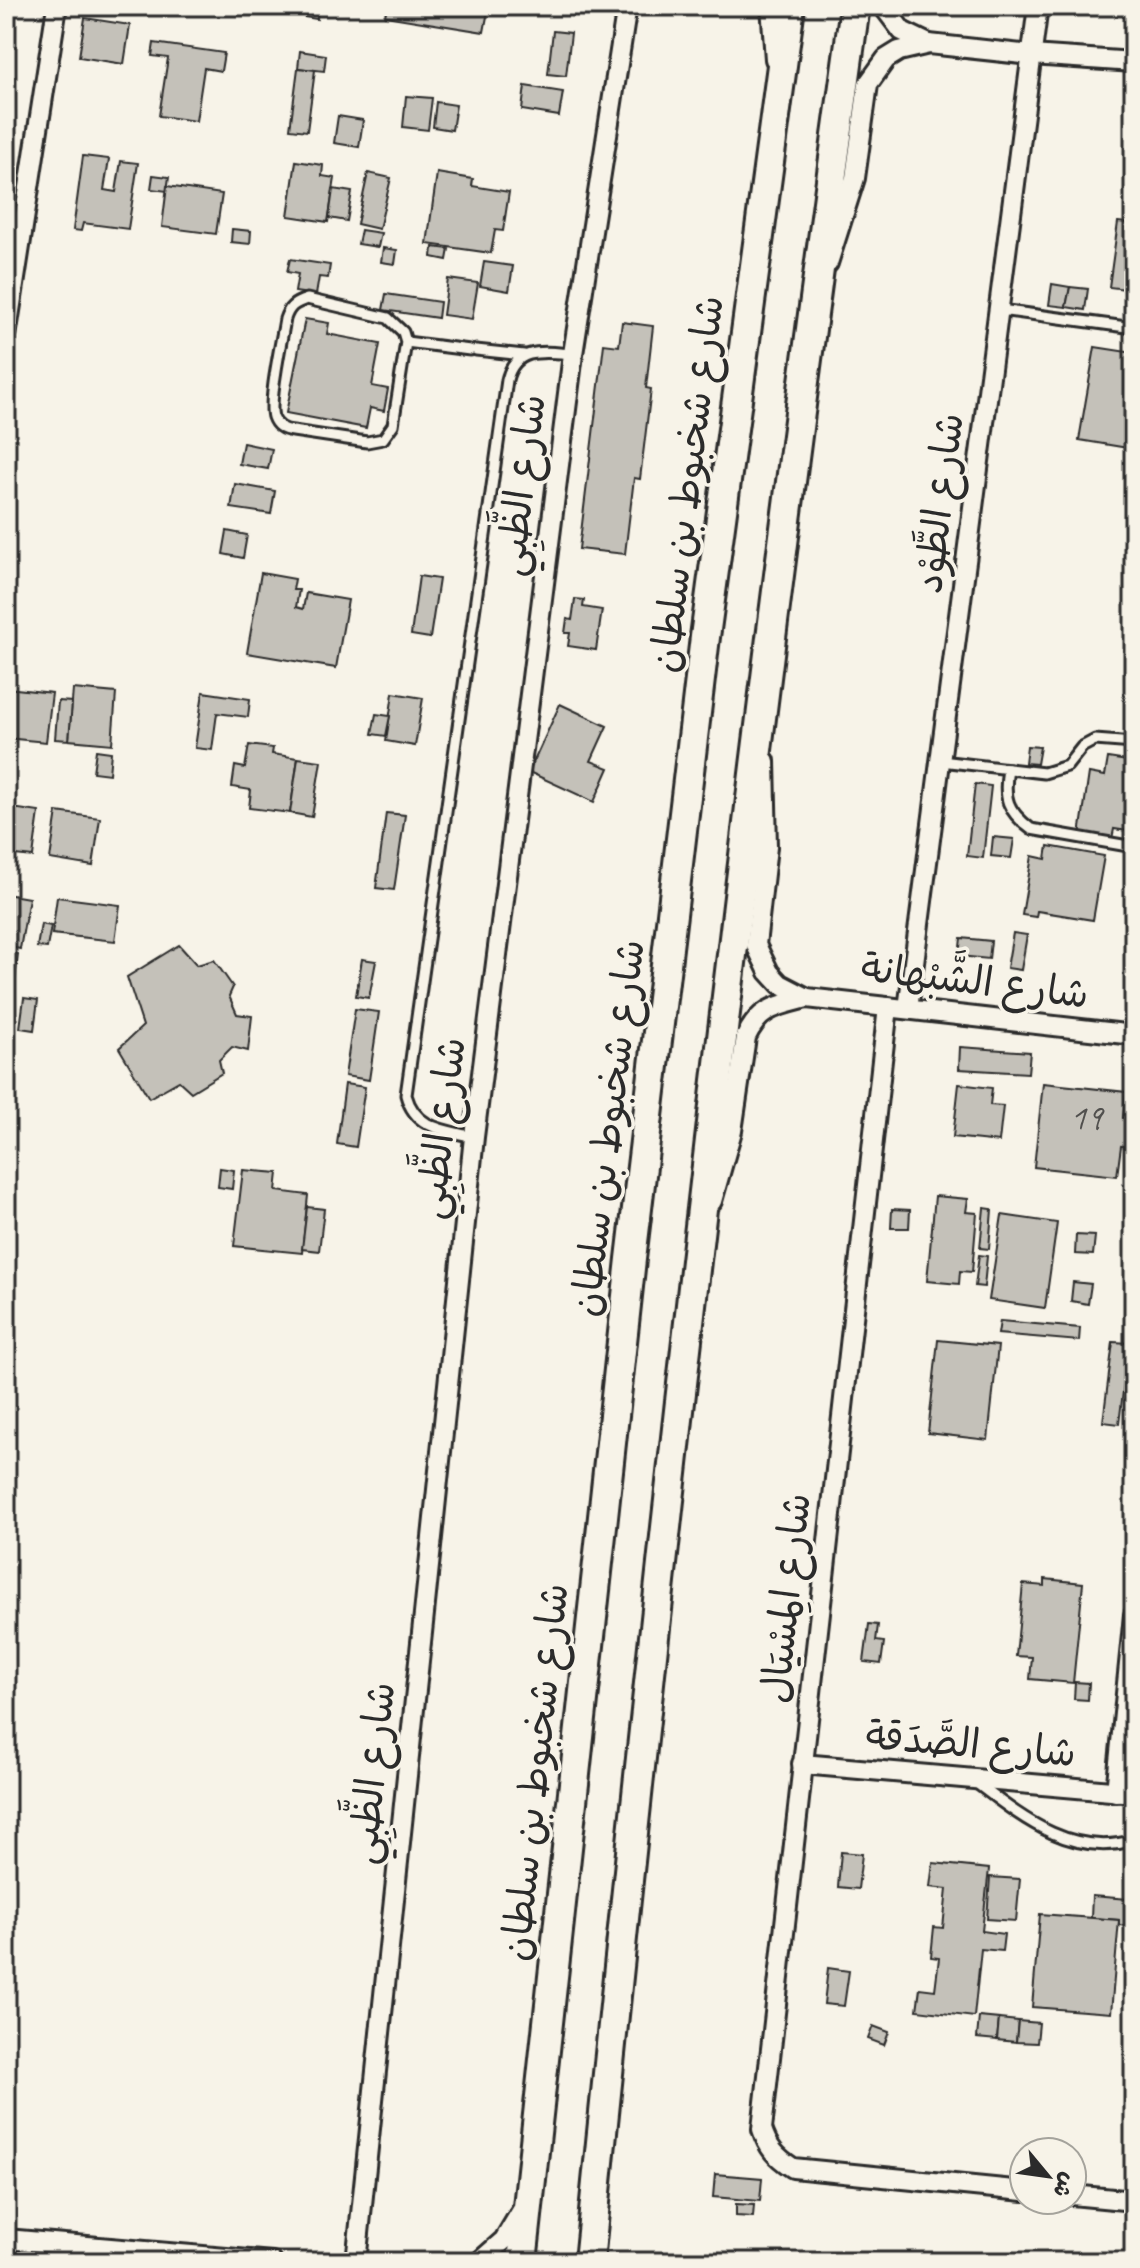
<svg xmlns="http://www.w3.org/2000/svg" width="1140" height="2268" font-family="Caveat,'Playpen Sans Arabic',sans-serif">
  <rect width="100%" height="100%" fill="#f7f3e8"/>
  <filter id="ink" filterUnits="userSpaceOnUse"><feTurbulence type="fractalNoise" baseFrequency=".0125" numOctaves="2"/><feDisplacementMap in="SourceGraphic" scale="16" xChannelSelector="R" yChannelSelector="G"/><feConvolveMatrix kernelMatrix="1 2 1 2 8 2 1 2 1" color-interpolation-filters="sRGB"/></filter>
  <g filter="url(#ink)">
    <g fill="#c4c1b9" stroke="#2b2b2b" stroke-width="2">
      <polygon points="305,6 318,6 317,19 304,17"/>
      <polygon points="387,6 489,6 484,32 385,16"/>
      <polygon points="85,18 130,25 124,64 79,57"/>
      <polygon points="553,31 571,33 566,76 548,74"/>
      <polygon points="154,43 224,53 221,71 204,68 196,121 159,116 168,58 152,56"/>
      <polygon points="300,51 326,55 324,71 298,68"/>
      <polygon points="298,68 315,70 307,131 290,129"/>
      <polygon points="525,86 563,92 559,116 522,110"/>
      <polygon points="406,96 432,98 428,130 403,127"/>
      <polygon points="436,102 456,105 452,130 433,127"/>
      <polygon points="338,116 363,120 359,147 334,143"/>
      <polygon points="83,156 109,159 104,190 116,192 121,161 138,163 128,229 83,223 81,231 73,230"/>
      <polygon points="296,161 323,165 322,176 335,178 328,222 288,216"/>
      <polygon points="368,173 391,178 379,229 357,224"/>
      <polygon points="437,173 473,179 472,186 509,192 503,231 495,230 491,253 427,244"/>
      <polygon points="153,175 169,177 167,191 151,189"/>
      <polygon points="167,186 222,194 216,234 162,227"/>
      <polygon points="333,189 352,192 347,221 329,218"/>
      <polygon points="1118,222 1134,224 1134,290 1109,287"/>
      <polygon points="232,229 251,231 250,244 231,242"/>
      <polygon points="361,230 381,233 378,247 358,244"/>
      <polygon points="433,247 449,249 447,260 432,257"/>
      <polygon points="383,248 397,250 395,264 381,262"/>
      <polygon points="290,259 330,265 328,278 319,277 316,295 295,292 298,274 287,272"/>
      <polygon points="484,262 513,266 509,291 480,286"/>
      <polygon points="448,279 478,283 472,319 443,315"/>
      <polygon points="1052,284 1070,287 1066,307 1049,305"/>
      <polygon points="1070,287 1088,289 1085,310 1066,307"/>
      <polygon points="386,294 440,302 438,318 383,310"/>
      <polygon points="305,319 329,323 327,334 380,344 372,386 388,389 384,411 370,408 366,428 286,413"/>
      <polygon points="622,322 653,326 646,388 651,389 640,479 634,478 625,554 579,549 604,344 619,346"/>
      <polygon points="1095,347 1134,353 1134,449 1079,440"/>
      <polygon points="243,443 272,449 268,469 239,464"/>
      <polygon points="235,484 275,491 271,514 231,508"/>
      <polygon points="227,531 247,535 243,558 223,554"/>
      <polygon points="261,573 295,579 293,590 299,590 296,607 303,609 306,593 348,600 336,668 247,653"/>
      <polygon points="419,576 439,579 430,638 411,635"/>
      <polygon points="575,599 584,600 583,607 602,610 596,650 568,646 570,633 565,633 567,619 572,620"/>
      <polygon points="7,688 52,693 46,742 6,738"/>
      <polygon points="73,689 116,693 112,744 69,740"/>
      <polygon points="203,692 250,699 248,717 217,713 212,750 195,748"/>
      <polygon points="393,693 423,698 415,746 386,741"/>
      <polygon points="58,701 72,702 69,740 55,739"/>
      <polygon points="560,704 607,726 591,761 609,768 594,802 529,772"/>
      <polygon points="376,714 390,716 386,736 372,734"/>
      <polygon points="249,745 273,748 272,754 298,758 290,813 249,808 251,790 232,787 235,766 245,768"/>
      <polygon points="1027,746 1040,747 1037,764 1025,763"/>
      <polygon points="96,750 111,752 109,774 93,772"/>
      <polygon points="298,758 321,761 312,817 290,813"/>
      <polygon points="1108,758 1134,762 1134,832 1114,829 1112,839 1080,835 1089,773 1105,776"/>
      <polygon points="975,784 991,786 983,858 967,856"/>
      <polygon points="6,807 39,812 33,857 6,854"/>
      <polygon points="57,812 100,818 93,866 50,859"/>
      <polygon points="386,813 405,815 394,890 376,888"/>
      <polygon points="993,837 1014,839 1011,858 991,856"/>
      <polygon points="1048,846 1104,856 1093,920 1037,911 1036,917 1022,915 1032,856 1046,859"/>
      <polygon points="6,894 29,898 20,949 6,946"/>
      <polygon points="57,897 120,905 115,941 52,934"/>
      <polygon points="41,924 51,926 47,948 37,947"/>
      <polygon points="1013,933 1027,935 1021,970 1007,968"/>
      <polygon points="961,938 991,941 989,959 959,956"/>
      <polygon points="179,945 197,965 214,960 233,987 229,996 237,1014 252,1016 248,1051 232,1047 219,1060 222,1073 191,1092 179,1081 149,1098 119,1048 143,1026 127,977"/>
      <polygon points="6,952 18,954 12,1006 6,1005"/>
      <polygon points="362,959 376,961 369,998 356,996"/>
      <polygon points="24,998 38,1000 34,1030 20,1028"/>
      <polygon points="355,1009 379,1012 369,1080 345,1076"/>
      <polygon points="6,1020 15,1021 9,1071 6,1071"/>
      <polygon points="960,1047 1030,1052 1028,1073 959,1069"/>
      <polygon points="1043,1083 1126,1092 1123,1118 1131,1119 1128,1147 1121,1146 1117,1176 1034,1167"/>
      <polygon points="345,1084 365,1087 356,1147 337,1144"/>
      <polygon points="959,1084 992,1088 990,1105 1003,1106 999,1142 953,1137"/>
      <polygon points="220,1168 234,1170 232,1189 218,1187"/>
      <polygon points="243,1170 278,1173 276,1191 308,1195 302,1253 234,1246"/>
      <polygon points="935,1196 968,1199 966,1212 977,1213 972,1272 960,1271 959,1284 927,1281"/>
      <polygon points="307,1207 324,1209 319,1251 302,1249"/>
      <polygon points="984,1208 992,1209 989,1249 980,1248"/>
      <polygon points="892,1209 910,1210 909,1228 891,1228"/>
      <polygon points="1002,1215 1057,1223 1045,1308 989,1300"/>
      <polygon points="1076,1235 1095,1236 1093,1255 1075,1254"/>
      <polygon points="979,1255 987,1256 984,1287 975,1286"/>
      <polygon points="1073,1282 1091,1284 1088,1304 1071,1301"/>
      <polygon points="1000,1321 1080,1328 1079,1341 998,1334"/>
      <polygon points="938,1340 998,1346 988,1440 928,1433"/>
      <polygon points="1113,1342 1129,1343 1119,1424 1103,1422"/>
      <polygon points="1045,1579 1083,1583 1073,1683 1030,1679 1032,1657 1016,1656 1023,1584 1045,1586"/>
      <polygon points="869,1624 878,1625 876,1641 884,1642 881,1664 864,1662"/>
      <polygon points="1075,1682 1089,1683 1088,1700 1074,1699"/>
      <polygon points="841,1852 862,1854 858,1889 838,1887"/>
      <polygon points="933,1863 989,1869 982,1931 1004,1934 1002,1951 981,1949 974,2017 917,2010 920,1988 935,1990 939,1958 931,1957 934,1927 943,1928 947,1889 930,1887"/>
      <polygon points="990,1877 1020,1879 1016,1921 987,1919"/>
      <polygon points="1092,1896 1128,1899 1126,1926 1119,1925 1119,1920 1091,1918"/>
      <polygon points="1040,1914 1119,1920 1111,2013 1032,2007"/>
      <polygon points="828,1968 849,1971 844,2006 824,2004"/>
      <polygon points="979,2017 999,2019 997,2040 977,2038"/>
      <polygon points="999,2019 1018,2021 1016,2042 997,2040"/>
      <polygon points="1018,2021 1039,2023 1037,2043 1016,2042"/>
      <polygon points="873,2026 889,2032 884,2045 868,2039"/>
      <polygon points="715,2174 762,2178 760,2201 713,2197"/>
      <polygon points="736,2204 754,2205 753,2217 736,2216"/>
    </g>
    <g fill="none" stroke-linecap="round" stroke-linejoin="round">
      <g stroke="#2b2b2b" stroke-width="15">
        <g id="lane">
          <path d="M307,299L388,318L403,332L406,342L393,425L383,439L367,442L293,431C284,430 276,426 273,417C268,401 282,339 285,319C289,307 294,303 307,299Z"/>
          <polyline points="1000,310 1134,328"/>
          <polyline points="406,342 470,350"/>
          <polyline points="476,350 524,355"/>
          <polyline points="941,761 1044,773 1067,766 1082,747 1095,740 1134,743"/>
          <path d="M1008,769C1003,798 1007,811 1031,829L1134,847"/>
          <path d="M474,1137C444,1130 415,1129 406,1095L507,380C515,346 545,352 573,354"/>
          <path d="M975,1782C1021,1817 1072,1859 1134,1840"/>
        </g>
      </g>
      <g stroke="#2b2b2b" stroke-width="24">
        <g id="street">
          <polyline points="771,6 775,59"/>
          <polyline points="883,6 902,31 929,44 1031,55 1134,62"/>
          <polyline points="828,263 855,178 868,84 886,59 899,51 929,44"/>
          <polyline points="6,337 57,6"/>
          <polyline points="765,761 767,847 756,945 769,972 780,984 807,998 1134,1035"/>
          <path d="M888,1007L762,2129C768,2148 776,2157 793,2168L1024,2191"/>
          <polyline points="908,1009 1038,6"/>
          <path d="M712,1201L732,1131L746,1037C760,1007 777,1006 807,998"/>
          <polyline points="802,1764 1134,1793"/>
          <polyline points="1116,1792 1134,1615"/>
          <polyline points="1072,2195 1134,2201"/>
          <polyline points="6,2239 272,2262"/>
          <polyline points="356,2262 474,1137 573,354 627,6"/>
          <polyline points="479,2262 504,2240 522,2210"/>
        </g>
      </g>
      <g stroke="#2b2b2b" stroke-width="34">
        <g id="primary">
          <polyline points="522,2262 631,1259 705,637 790,6"/>
          <path d="M589,2262C664,1508 750,756 855,6"/>
        </g>
      </g>
      <use href="#lane" stroke="#f7f3e8" stroke-width="9"/>
      <use href="#street" stroke="#f7f3e8" stroke-width="18"/>
      <use href="#primary" stroke="#f7f3e8" stroke-width="28"/>
    </g>
  </g>
  <g text-anchor="middle" stroke-width="7" stroke-linejoin="round" paint-order="stroke">
    <g font-size="36" fill="#51504e">
      <text x="1086" y="1129">19</text>
    </g>
    <g font-size="40" fill="#2b2b2b" stroke="#f7f3e8">
      <text transform="translate(686 484) rotate(-83)" y="14">شارع شخبوط بن سلطان</text>
      <text transform="translate(520 485) rotate(-83)" y="14">شارع الظَّبِي</text>
      <text transform="translate(938 503) rotate(-83)" y="14">شارع الطَّوْد</text>
      <text transform="translate(975 980) rotate(7)" y="14">شارع الشَّبْهانة</text>
      <text transform="translate(440 1128) rotate(-83)" y="14">شارع الظَّبِي</text>
      <text transform="translate(607 1128) rotate(-83)" y="14">شارع شخبوط بن سلطان</text>
      <text transform="translate(785 1598) rotate(-84)" y="14">شارع المِسْيَال</text>
      <text transform="translate(971 1743) rotate(5)" y="14">شارع الصَّدَقة</text>
      <text transform="translate(534 1772) rotate(-84)" y="14">شارع شخبوط بن سلطان</text>
      <text transform="translate(371 1773) rotate(-84)" y="14">شارع الظَّبِي</text>
    </g>
  </g>
  <rect width="1140" height="2268" fill="none" stroke="#f7f3e8" stroke-width="32"/>
  <rect x="16" y="16" width="1108" height="2236" fill="none" stroke="#2b2b2b" stroke-width="3" filter="url(#ink)"/>
  <g transform="translate(1048 2176) rotate(119)"><circle r="38" fill="#f7f3e8" stroke="#a5a39c" stroke-width="2"/>
  <path d="M0-6L14 30L0 20L-14 30Z" fill="#2b2b2b"/>
  <text y="-12" font-size="22" font-weight="bold" text-anchor="middle" fill="#2b2b2b">ش</text>
  </g>
</svg>
